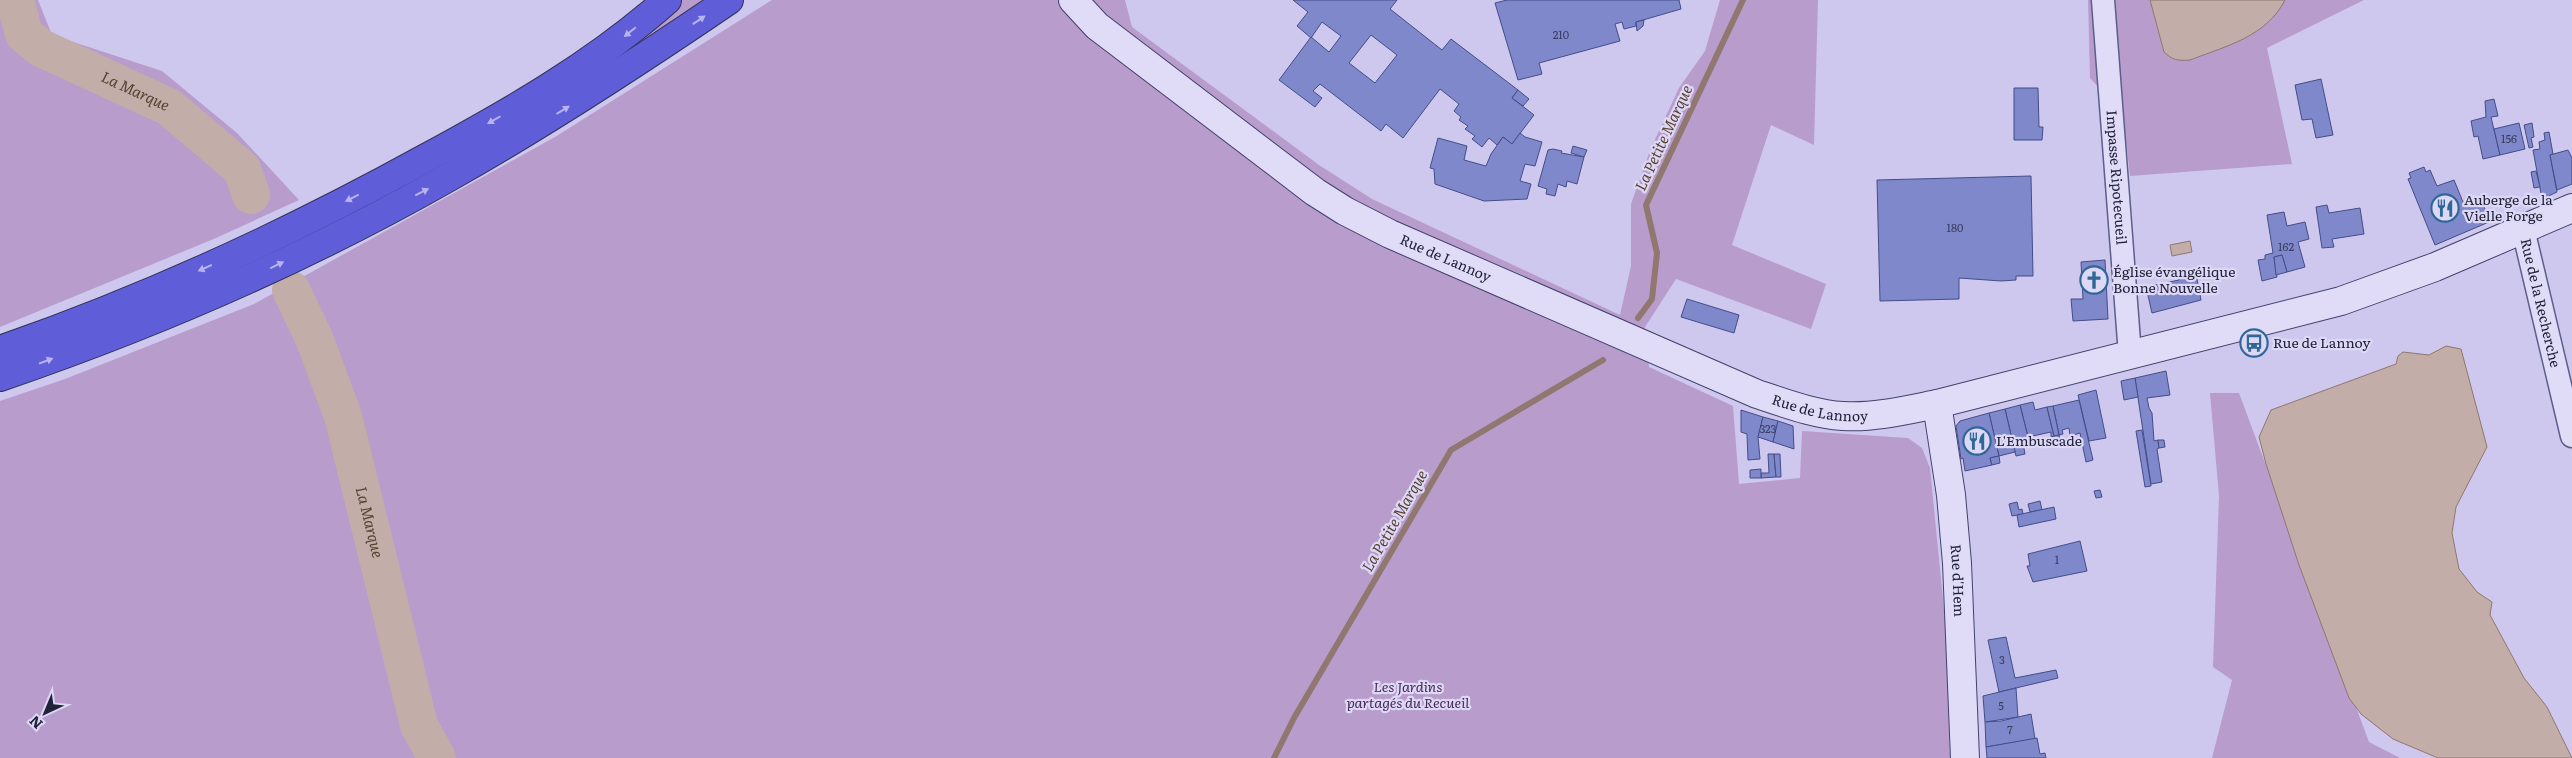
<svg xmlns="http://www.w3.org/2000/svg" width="2572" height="758" font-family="Literata,serif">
  <rect width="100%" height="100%" fill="#cec8ee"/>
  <g fill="#b89ccc">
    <polygon points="0,0 38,0 52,35 162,71 237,133 299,200 216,238 0,327"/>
    <polygon points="682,0 705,0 635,45"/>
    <polygon points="772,0 1125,0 1132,27 1319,165 1372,199 1620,315 1631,266 1631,204 1651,148 1679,88 1705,51 1720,0 1818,0 1814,145 1771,125 1732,245 1826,284 1811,329 1676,279 1645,327 1649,367 1733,406 1739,484 1800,478 1802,431 1908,438 1922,448 1930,468 1946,630 1950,758 0,758 0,401 65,379 254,304 555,137"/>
    <polygon points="2088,0 2364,0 2267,48 2292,164 2130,176 2123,114 2090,78"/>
    <polygon points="2210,393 2239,393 2369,742 2400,758 2212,758 2232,680 2213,667 2219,496"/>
  </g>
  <g fill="#c2ada9" stroke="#90776f">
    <path d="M2150,0H2285C2266,37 2226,46 2190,60C2178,61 2172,60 2164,52Z"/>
    <polygon points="2190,241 2192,252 2172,256 2170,245"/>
    <polygon points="2446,346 2461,349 2487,447 2456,507 2452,533 2459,569 2477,592 2492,602 2490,615 2524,678 2547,707 2572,758 2438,758 2393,739 2361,714 2349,698 2299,565 2266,464 2259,437 2271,410 2396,364 2398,356 2403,352 2429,355"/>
  </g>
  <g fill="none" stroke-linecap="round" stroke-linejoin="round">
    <g stroke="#90776f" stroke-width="6">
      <polyline points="1638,318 1652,299 1657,253 1646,205 1743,0"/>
      <polyline points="1274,758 1294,718 1451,450 1603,360"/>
    </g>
    <g stroke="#c2ada9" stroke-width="38">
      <path id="s1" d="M15,0L24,34L41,48L169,107L242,169L251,195"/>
      <path id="s2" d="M291,290L314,338L343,416L419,725L437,758"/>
    </g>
  </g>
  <g fill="#7f88ca" stroke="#444d88" fill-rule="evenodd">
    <path d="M1293,0H1397L1390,9L1442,50L1451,39L1518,90L1512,98L1534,115L1512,144L1503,137L1497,145L1489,138L1482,147L1472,139L1475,136L1465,129L1468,126L1459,120L1461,117L1454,111L1459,104L1440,89L1403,138L1386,124L1381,131L1320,84L1313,91L1322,98L1315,107L1279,80L1311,37L1329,52L1341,36L1322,22L1311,38L1297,26L1308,12ZM1371,35L1397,55L1375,83L1349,63Z"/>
    <polygon points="1507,0 1679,0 1681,9 1636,22 1636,26 1624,29 1622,22 1615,24 1620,41 1539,63 1542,74 1518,80 1495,3"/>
    <polygon points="1644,20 1643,26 1637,31 1636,22"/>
    <polygon points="2321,79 2333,135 2316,138 2312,119 2302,120 2295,85"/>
    <polygon points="2014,88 2038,88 2039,127 2043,127 2042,140 2014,140"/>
    <polygon points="1518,90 1529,99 1523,106 1512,98"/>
    <polygon points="2494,99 2498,116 2491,117 2500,155 2483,159 2478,136 2474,137 2471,121 2486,117 2485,101"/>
    <polygon points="2519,123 2525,149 2500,155 2494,129"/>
    <polygon points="2532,123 2534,137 2531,138 2533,147 2529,148 2524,125"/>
    <polygon points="2549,132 2553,154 2550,155 2557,192 2542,199 2533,150 2540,149 2539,142 2545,140 2544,133"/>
    <polygon points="1520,133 1525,137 1542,142 1535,166 1525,164 1520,181 1531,184 1527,199 1484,201 1435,184 1434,169 1430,168 1438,138 1467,146 1464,160 1486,166 1491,154 1503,137 1512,144"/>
    <polygon points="1573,146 1587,150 1584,157 1571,153"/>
    <polygon points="1553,149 1562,151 1561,153 1584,157 1577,184 1567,181 1566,187 1558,184 1555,196 1546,194 1547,189 1538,186 1548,150"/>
    <polygon points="2568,150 2572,158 2572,184 2557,190 2550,155"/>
    <polygon points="2424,167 2426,172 2430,170 2437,186 2454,180 2465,207 2482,200 2489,222 2435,245 2408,179 2411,178 2409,173"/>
    <polygon points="2536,171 2540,187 2534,188 2531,172"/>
    <polygon points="2031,176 2033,276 2016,276 2016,280 2001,281 1959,278 1959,299 1880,301 1877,180"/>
    <polygon points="2327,205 2329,213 2360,208 2364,234 2332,239 2334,247 2322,248 2316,207"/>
    <polygon points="2284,212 2287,226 2305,222 2309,239 2298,242 2305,267 2287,272 2282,255 2274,257 2277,277 2262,281 2258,260 2265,259 2265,255 2273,253 2267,215"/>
    <polygon points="2282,255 2287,272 2276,275 2274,257"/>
    <polygon points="2105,260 2108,319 2073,321 2071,299 2083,299 2081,262"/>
    <polygon points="2195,269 2201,300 2152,313 2146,287 2179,280 2177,273"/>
    <polygon points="1687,299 1739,315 1734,333 1681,317"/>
    <polygon points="2166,371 2170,395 2147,398 2149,408 2152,413 2154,441 2158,440 2159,448 2157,449 2162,482 2151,484 2135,378"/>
    <polygon points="2135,378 2138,397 2124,400 2121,381"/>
    <polygon points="2096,390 2106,438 2089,441 2078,395"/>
    <polygon points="2079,400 2093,460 2086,462 2080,433 2070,436 2069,428 2062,430 2063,434 2059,435 2053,406"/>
    <polygon points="2033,402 2035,410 2047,407 2054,436 2051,437 2051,432 2028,437 2020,405"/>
    <polygon points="2020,405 2028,437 2022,438 2025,454 2016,456 2005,409"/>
    <polygon points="2053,406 2059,435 2054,436 2047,407"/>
    <polygon points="2005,409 2015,452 1999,456 1989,413"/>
    <polygon points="1741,410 1763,417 1758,437 1760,459 1748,460 1747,434 1741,432"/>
    <polygon points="1989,413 1999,456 1990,458 1992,465 1965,471 1963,458 1961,459 1956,426 1960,421"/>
    <polygon points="1763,417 1778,421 1773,442 1758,437"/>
    <polygon points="1778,421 1793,426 1794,449 1773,442"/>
    <polygon points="2142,430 2151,486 2145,487 2136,431"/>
    <polygon points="2059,435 2061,444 2056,445 2054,436"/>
    <polygon points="2158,440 2164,440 2165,447 2159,448"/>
    <polygon points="1768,454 1774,454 1776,477 1761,478 1761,473 1769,473"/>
    <polygon points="1774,454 1780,454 1781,477 1776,477"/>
    <polygon points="1999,456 2000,463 1992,465 1990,458"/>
    <polygon points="1761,469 1761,478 1750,478 1750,470"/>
    <polygon points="2100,490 2102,497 2096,498 2094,491"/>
    <polygon points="2040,501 2042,510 2030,512 2028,504"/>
    <polygon points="2017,502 2019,510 2022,509 2023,514 2012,516 2009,504"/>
    <polygon points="2054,507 2056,519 2019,527 2017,515"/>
    <polygon points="2080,541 2087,571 2033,582 2027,566 2030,566 2028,554"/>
    <polygon points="2006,637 2015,678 2056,670 2058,678 1999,692 1988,640"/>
    <polygon points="2016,688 2018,717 1985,722 1983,696"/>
    <polygon points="2031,714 2035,739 1986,747 1985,722 2001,721"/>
    <polygon points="2037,738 2040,754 2045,753 2046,758 1987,758 1986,747"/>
  </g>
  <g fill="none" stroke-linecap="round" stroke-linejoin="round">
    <g stroke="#5d5e89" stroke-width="25">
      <g id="street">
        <path id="s3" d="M2103,0L2130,355"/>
        <path id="s4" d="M2523,229L2572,436"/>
      </g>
    </g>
    <g stroke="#40426b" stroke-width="30">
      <g id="secondary">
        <path id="s5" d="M1073,0L1097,26L1315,192L1345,211L1390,234L1757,394C1785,403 1813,414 1843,416C1874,418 1907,410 1937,404L2341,301L2435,267L2572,208"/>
        <path id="s6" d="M1937,404L1951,495L1957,563L1965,758"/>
      </g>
    </g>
    <g stroke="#313458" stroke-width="30">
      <g id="highway">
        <path d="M0,350C147,299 290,233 426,158C511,112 595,64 667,0"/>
        <path d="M0,377C155,324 307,258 449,177C545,123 638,62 729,0"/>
      </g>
    </g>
    <use href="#street" stroke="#e0dcf8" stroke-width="22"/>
    <use href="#secondary" stroke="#e0dcf8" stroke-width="28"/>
    <use href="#highway" stroke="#605dd9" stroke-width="28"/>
  </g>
  <defs><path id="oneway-solid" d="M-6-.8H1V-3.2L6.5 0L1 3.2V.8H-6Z" transform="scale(1.25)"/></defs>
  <g fill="#b8b3ed">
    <use href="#oneway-solid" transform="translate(699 20) rotate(-34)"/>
    <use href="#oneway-solid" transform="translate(630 32) rotate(141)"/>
    <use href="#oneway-solid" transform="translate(563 110) rotate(-31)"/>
    <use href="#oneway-solid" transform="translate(494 120) rotate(150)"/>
    <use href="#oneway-solid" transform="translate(422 192) rotate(-27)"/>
    <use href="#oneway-solid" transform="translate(352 198) rotate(153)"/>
    <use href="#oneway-solid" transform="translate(277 265) rotate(-26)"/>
    <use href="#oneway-solid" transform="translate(205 268) rotate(156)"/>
    <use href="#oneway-solid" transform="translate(46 361) rotate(-21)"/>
  </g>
  <defs>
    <g id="restaurant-ring" transform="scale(1.4375)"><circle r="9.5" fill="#ddd8f5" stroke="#2f6797" stroke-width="1.5"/><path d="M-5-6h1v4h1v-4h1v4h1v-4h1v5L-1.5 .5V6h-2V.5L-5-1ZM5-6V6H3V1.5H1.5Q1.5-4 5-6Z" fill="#2f6797"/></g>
    <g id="church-ring" transform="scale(1.4375)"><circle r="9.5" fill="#ddd8f5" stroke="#2f6797" stroke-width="1.5"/><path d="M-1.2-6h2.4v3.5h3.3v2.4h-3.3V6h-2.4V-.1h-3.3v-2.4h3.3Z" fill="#2f6797"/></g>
    <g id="bus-ring" transform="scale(1.4375)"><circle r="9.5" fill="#ddd8f5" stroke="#2f6797" stroke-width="1.5"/><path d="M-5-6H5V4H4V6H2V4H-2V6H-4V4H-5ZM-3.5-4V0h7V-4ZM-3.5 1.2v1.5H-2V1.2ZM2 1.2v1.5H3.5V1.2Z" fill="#2f6797"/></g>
  </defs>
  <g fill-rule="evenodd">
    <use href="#restaurant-ring" x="2445" y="208"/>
    <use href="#church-ring" x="2094" y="280"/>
    <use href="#bus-ring" x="2254" y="343"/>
    <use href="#restaurant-ring" x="1977" y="441"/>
  </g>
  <g text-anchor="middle" stroke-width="4.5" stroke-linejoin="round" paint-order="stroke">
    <g font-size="11" fill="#383c5e">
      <text x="1561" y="39">210</text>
      <text x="2509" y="143">156</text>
      <text x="1955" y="232">180</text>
      <text x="2286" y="251">162</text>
      <text x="1768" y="433">323</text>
      <text x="2057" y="564">1</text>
      <text x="2002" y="664">3</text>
      <text x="2001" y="710">5</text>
      <text x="2010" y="734">7</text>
    </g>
    <g font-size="14" fill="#21223a" stroke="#ddd8f5">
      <text dy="5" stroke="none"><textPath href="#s3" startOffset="178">Impasse Ripotecueil</textPath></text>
      <text dy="5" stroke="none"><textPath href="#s5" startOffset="456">Rue de Lannoy</textPath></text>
      <text dy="5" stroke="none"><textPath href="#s4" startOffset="76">Rue de la Recherche</textPath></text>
      <text dy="5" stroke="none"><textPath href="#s5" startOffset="861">Rue de Lannoy</textPath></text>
      <text dy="5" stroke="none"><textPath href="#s6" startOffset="178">Rue d'Hem</textPath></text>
    </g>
    <g font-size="14" fill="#21223a" stroke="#ddd8f5" text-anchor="start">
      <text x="2464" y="205">Auberge de la<tspan x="2464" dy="16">Vielle Forge</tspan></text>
      <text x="2113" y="277">Église évangélique<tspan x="2113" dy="16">Bonne Nouvelle</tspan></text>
      <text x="2273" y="348">Rue de Lannoy</text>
      <text x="1996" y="446">L'Embuscade</text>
    </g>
    <g font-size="14" font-style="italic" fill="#492856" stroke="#ddd8f5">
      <text x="1408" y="692">Les Jardins<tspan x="1408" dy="16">partagés du Recueil</tspan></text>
    </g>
    <g font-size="15" font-style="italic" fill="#594130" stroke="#ddd8f5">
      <text dy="5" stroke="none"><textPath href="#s1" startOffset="161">La Marque</textPath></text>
      <text transform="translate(1664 138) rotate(-65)" y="5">La Petite Marque</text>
      <text transform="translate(1395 521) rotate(-60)" y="5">La Petite Marque</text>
      <text dy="5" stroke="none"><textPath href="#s2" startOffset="246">La Marque</textPath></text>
    </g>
  </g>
  <g transform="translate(45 713) rotate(224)" stroke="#ddd8f5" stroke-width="4" paint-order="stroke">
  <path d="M0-4L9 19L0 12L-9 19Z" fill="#21223a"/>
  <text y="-8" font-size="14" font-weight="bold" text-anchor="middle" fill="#21223a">N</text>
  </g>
</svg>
